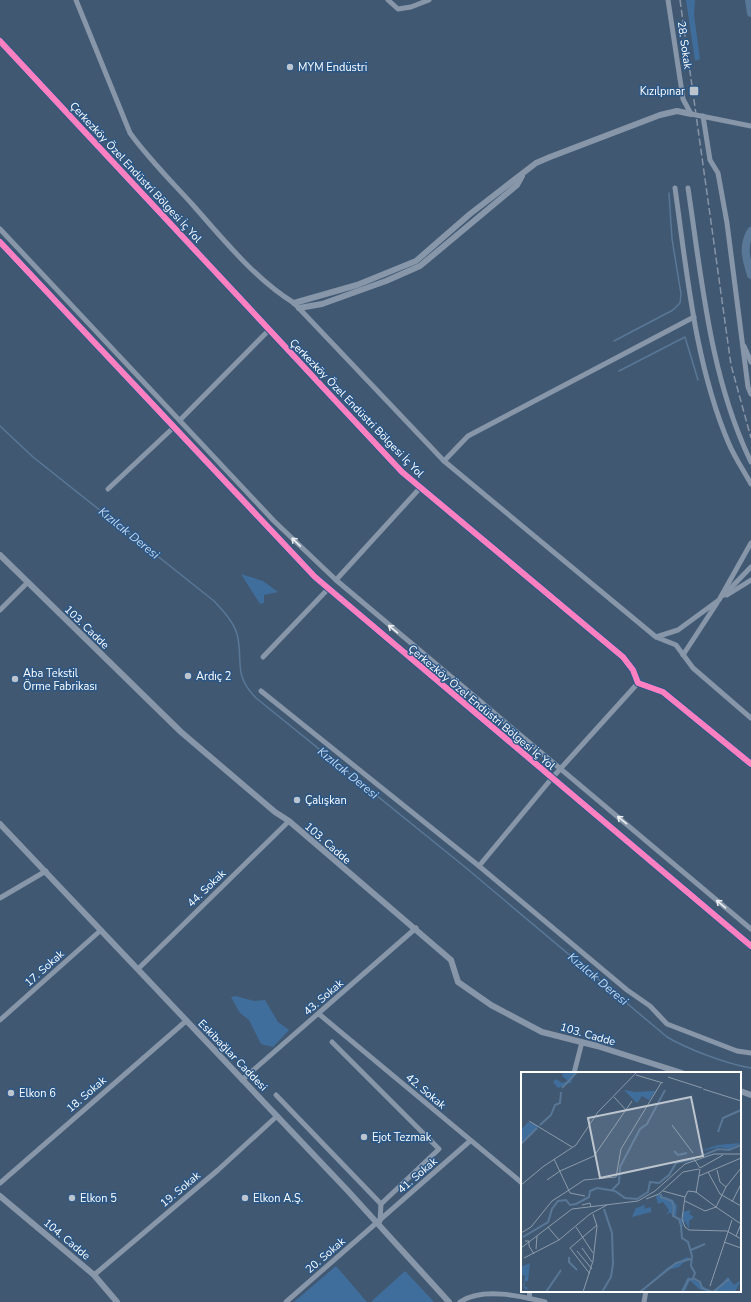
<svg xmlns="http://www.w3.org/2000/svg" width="751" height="1302" font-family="'Nunito Sans',sans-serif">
  <rect width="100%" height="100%" fill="#405872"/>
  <g fill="#406e9c">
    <polygon points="686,0 695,0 694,15 700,59 695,61"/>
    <polygon points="241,574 263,581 278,592 264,595 264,603 260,604"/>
    <polygon points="236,996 254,1001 265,1000 278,1022 289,1030 273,1047 261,1044 249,1020 240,1013 231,997"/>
    <polygon points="336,1266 367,1302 294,1302"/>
    <polygon points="405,1271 434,1302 373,1302 372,1301"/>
  </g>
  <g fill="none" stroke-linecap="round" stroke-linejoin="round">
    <g stroke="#597796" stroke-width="1.5">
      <polyline points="614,341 673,310 680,303 681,294 672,239 669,193"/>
      <polyline points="619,371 685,337 698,380"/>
      <path d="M0,426L33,457L214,601C223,611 233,621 237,634C244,660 232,674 256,698L465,867L667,1037C687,1049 727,1064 751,1068"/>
    </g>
    <g stroke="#597796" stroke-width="8">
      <polyline points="749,0 751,13"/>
      <path d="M751,231C742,246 746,259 751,275"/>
    </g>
    <g stroke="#8796a8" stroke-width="5">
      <path d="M76,0L130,133C148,158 171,181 192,204C223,239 255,279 294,303L444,461L656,637L676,645L693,668L751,718"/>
      <polyline points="388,0 398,9 411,7 429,0"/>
      <polyline points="668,0 683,99 691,114 751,126"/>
      <polyline points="0,41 402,472 623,657 633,670 638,683 663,692 751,764"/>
      <polyline points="703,116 710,160 718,173 727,223 748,387 751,394"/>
      <path d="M675,188C687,273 695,364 729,444C735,458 744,471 751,484"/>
      <path d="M688,188C702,281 710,377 751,462"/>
      <polyline points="0,229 274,521 336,580 751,929"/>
      <polyline points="0,242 315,577 751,946"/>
      <polyline points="744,346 751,362"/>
      <polyline points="180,420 269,330"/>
      <polyline points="444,461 468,436 694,317"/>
      <polyline points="108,489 174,427"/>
      <polyline points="336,580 420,488"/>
      <polyline points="724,595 751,567"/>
      <polyline points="727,595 751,580"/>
      <polyline points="0,610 27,583"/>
      <polyline points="656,637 678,630 719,600 751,543"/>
      <polyline points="683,655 717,603"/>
      <polyline points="263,657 328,589"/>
      <polyline points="261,691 479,866 627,990 650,1006 667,1024 737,1051 751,1053"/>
      <polyline points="479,866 552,778 638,683"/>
      <polyline points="0,898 46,871"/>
      <polyline points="138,969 289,821"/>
      <polyline points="319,1014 522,1183"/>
      <polyline points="0,1020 101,930"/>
      <polyline points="574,1073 582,1042"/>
      <polyline points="242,1080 416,928"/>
      <polyline points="276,1095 381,1204 439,1149 332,1042"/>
      <polyline points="0,1183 186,1021"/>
      <polyline points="380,1221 381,1204"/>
      <polyline points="94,1275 218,1170 277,1116"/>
      <polyline points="529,1298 530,1291"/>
      <polyline points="286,1302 470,1141"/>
      <path d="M460,1302C482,1287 521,1296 545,1302"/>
      <polyline points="644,1302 646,1291"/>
    </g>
    <g stroke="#8796a8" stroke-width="6">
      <polyline points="294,303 357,285 416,261 470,214 536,163 550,157 660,115 677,111 691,114"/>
      <polyline points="299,308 322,304 386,281 420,266 517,185 522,176"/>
      <polyline points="0,555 181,732 275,812 289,821 451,960 458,982 491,1005 542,1032 597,1046 682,1073"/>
      <polyline points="0,824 348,1191 449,1302"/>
      <polyline points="740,1091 751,1095"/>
      <polyline points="0,1196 94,1275 117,1302"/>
    </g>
    <polyline stroke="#8694a6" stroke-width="1.5" stroke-dasharray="7 3" stroke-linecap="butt" points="680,0 731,365 751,438"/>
    <g stroke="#2b5787" stroke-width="8">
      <g id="cycleway">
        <polyline points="0,41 402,472 623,657 633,670 638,683 663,692 751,764"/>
        <polyline points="0,242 315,577 751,946"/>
      </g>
    </g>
    <use href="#cycleway" stroke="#ff80c0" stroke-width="6"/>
  </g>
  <defs><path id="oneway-shaft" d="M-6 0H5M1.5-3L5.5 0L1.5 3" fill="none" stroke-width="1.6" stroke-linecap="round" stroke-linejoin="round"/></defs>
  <g stroke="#edeff2">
    <use href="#oneway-shaft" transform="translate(296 542) rotate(-136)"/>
    <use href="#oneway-shaft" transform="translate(393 629) rotate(-140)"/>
    <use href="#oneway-shaft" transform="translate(622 820) rotate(-141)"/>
    <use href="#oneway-shaft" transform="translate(721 904) rotate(-140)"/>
  </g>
  <g fill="#bcc5ce" stroke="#2b5787" stroke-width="1.5">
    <circle cx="290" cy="67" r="4"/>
    <rect x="689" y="86" width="10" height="10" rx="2"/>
    <circle cx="188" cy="676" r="4"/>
    <circle cx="15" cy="679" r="4"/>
    <circle cx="297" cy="800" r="4"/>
    <circle cx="11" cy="1093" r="4"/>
    <circle cx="364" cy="1137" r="4"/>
    <circle cx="72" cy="1198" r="4"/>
    <circle cx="245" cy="1198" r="4"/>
  </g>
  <g text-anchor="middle" stroke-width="3" stroke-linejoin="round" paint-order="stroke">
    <g font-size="11" fill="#fff" stroke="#2b5787">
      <text transform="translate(685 45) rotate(82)" y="4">28. Sokak</text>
      <text transform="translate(136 172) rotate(47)" y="4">Çerkezköy Özel Endüstri Bölgesi İç Yol</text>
      <text transform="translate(357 408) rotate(46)" y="4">Çerkezköy Özel Endüstri Bölgesi İç Yol</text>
      <text transform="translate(87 627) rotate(44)" y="4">103. Cadde</text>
      <text transform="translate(482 707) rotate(40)" y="4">Çerkezköy Özel Endüstri Bölgesi İç Yol</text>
      <text transform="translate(328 843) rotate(41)" y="4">103. Cadde</text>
      <text transform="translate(206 888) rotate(-44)" y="4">44. Sokak</text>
      <text transform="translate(44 968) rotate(-42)" y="4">17. Sokak</text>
      <text transform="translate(323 997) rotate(-41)" y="4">43. Sokak</text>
      <text transform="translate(588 1034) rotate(16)" y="4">103. Cadde</text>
      <text transform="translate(233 1055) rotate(46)" y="4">Eskibağlar Caddesi</text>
      <text transform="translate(426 1091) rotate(40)" y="4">42. Sokak</text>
      <text transform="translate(86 1094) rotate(-41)" y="4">18. Sokak</text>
      <text transform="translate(417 1175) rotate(-41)" y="4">41. Sokak</text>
      <text transform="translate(180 1189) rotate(-40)" y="4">19. Sokak</text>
      <text transform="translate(67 1239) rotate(40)" y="4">104. Cadde</text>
      <text transform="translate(325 1255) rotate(-41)" y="4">20. Sokak</text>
    </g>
    <g font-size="11" fill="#fff" stroke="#2b5787" text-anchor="start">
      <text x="298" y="71">MYM Endüstri</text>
      <text x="685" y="95" text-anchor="end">Kızılpınar</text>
      <text x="23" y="677">Aba Tekstil<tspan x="23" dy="13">Örme Fabrikası</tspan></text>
      <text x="196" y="680">Ardıç 2</text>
      <text x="305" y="804">Çalışkan</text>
      <text x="19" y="1097">Elkon 6</text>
      <text x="372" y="1141">Ejot Tezmak</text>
      <text x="80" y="1202">Elkon 5</text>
      <text x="253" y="1202">Elkon A.Ş.</text>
    </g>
    <g font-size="12" font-style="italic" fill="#c3d9ef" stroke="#2b5787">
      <text transform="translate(129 533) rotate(39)" y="4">Kızılcık Deresi</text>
      <text transform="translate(348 773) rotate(39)" y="4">Kızılcık Deresi</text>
      <text transform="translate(598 979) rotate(40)" y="4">Kızılcık Deresi</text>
    </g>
  </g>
  <g transform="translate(521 1072)">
    <rect width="220" height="220" fill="#405872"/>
    <path d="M43,0H56L50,9L51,10L37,16L32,10L35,7L41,11L47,9L41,4ZM103,18L114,20L135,19L128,28L121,24L116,31ZM7,50L18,54L0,71V58ZM220,71L208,77L199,75L176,80L197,73ZM139,122L140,126L145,125L152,128L156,134L155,145L161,147L162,154L160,155L158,147L152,144L149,140L145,143L148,138L142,130L137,132L135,124ZM124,133L123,137L130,135V140L111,145L115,136ZM170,138L167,144L168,142L173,145L168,149V157L164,149L162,151V140ZM166,185L170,187L164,188L165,193L164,189L158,195L146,198L118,220L146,196ZM9,191L7,209H4L3,214L7,216L5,218L2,214L4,204L0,202L1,214L0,220V195ZM167,205L179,211L188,220L178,217L169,208L164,219L160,220ZM207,205L213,213L220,208L214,220H192Z" fill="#406e9c"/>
    <path fill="none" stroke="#597796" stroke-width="2" d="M41,16L56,0M19,53L30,43L34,33L39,31L40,20M197,60L202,46L220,38M0,72L16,56M153,79L157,83L166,81M181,84L197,77L208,78L220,73M91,118L98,111L99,95L119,57L126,52L144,18M140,122V125L151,129L153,135L152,144L158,147L160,154L161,166L167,170L171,184L170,194L174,201L172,206L179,210L181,216L192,220M2,165L27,150L31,137L37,129L45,128L49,133L55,132L68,125L69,119L76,116L94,119L104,126L116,127L127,120L129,110L138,111L148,103L155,91L173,87M170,178L184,172M48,185V190L56,198M25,220L40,198M81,220L90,205L92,192L91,161L83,137M119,220L155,191L170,187M161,220L167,208L172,207M192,220L208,207"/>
    <path fill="none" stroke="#8c9baa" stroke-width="1" d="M115,3L142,11M147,5L181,16M182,17L220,29M93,25L105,38M8,49L51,75M151,53L172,81M33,87L49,121L64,124M173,87L179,96L202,83M196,98L199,110L205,115M39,99L73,84L111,29M187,100L199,122L220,134M178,104L220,86M26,108L39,99M0,113L23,94L55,73L77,40L116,0M48,118L63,108L95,105L100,77L140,11M142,119L164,125L167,119L175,120L195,135L205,115L220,96M175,121L179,97M164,125L161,147L164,155L168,158L206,159L220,167M125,127L138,122L162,100L178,97M164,129L184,139L195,135L220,152M211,130L220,112M61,133L69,131L70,135M27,155L38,168M55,155L72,181M0,161L10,155L31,129L48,118M215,164L220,152M4,169H8V174L13,182M203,170L220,176M0,176L51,137L117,129L134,119L164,92L193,82H220M61,176L71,190M15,177L16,164M56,179L71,197M3,186L38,168L69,142L86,133M69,202L49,176L76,153M189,214L211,148M62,220L72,189L76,154L72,142"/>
    <path fill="#bcc5ce" fill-opacity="0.15" stroke="#bcc5ce" stroke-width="2" d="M170,25L182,84L79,106L67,46Z"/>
    <rect width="220" height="220" fill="none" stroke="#fff" stroke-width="2"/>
  </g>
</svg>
